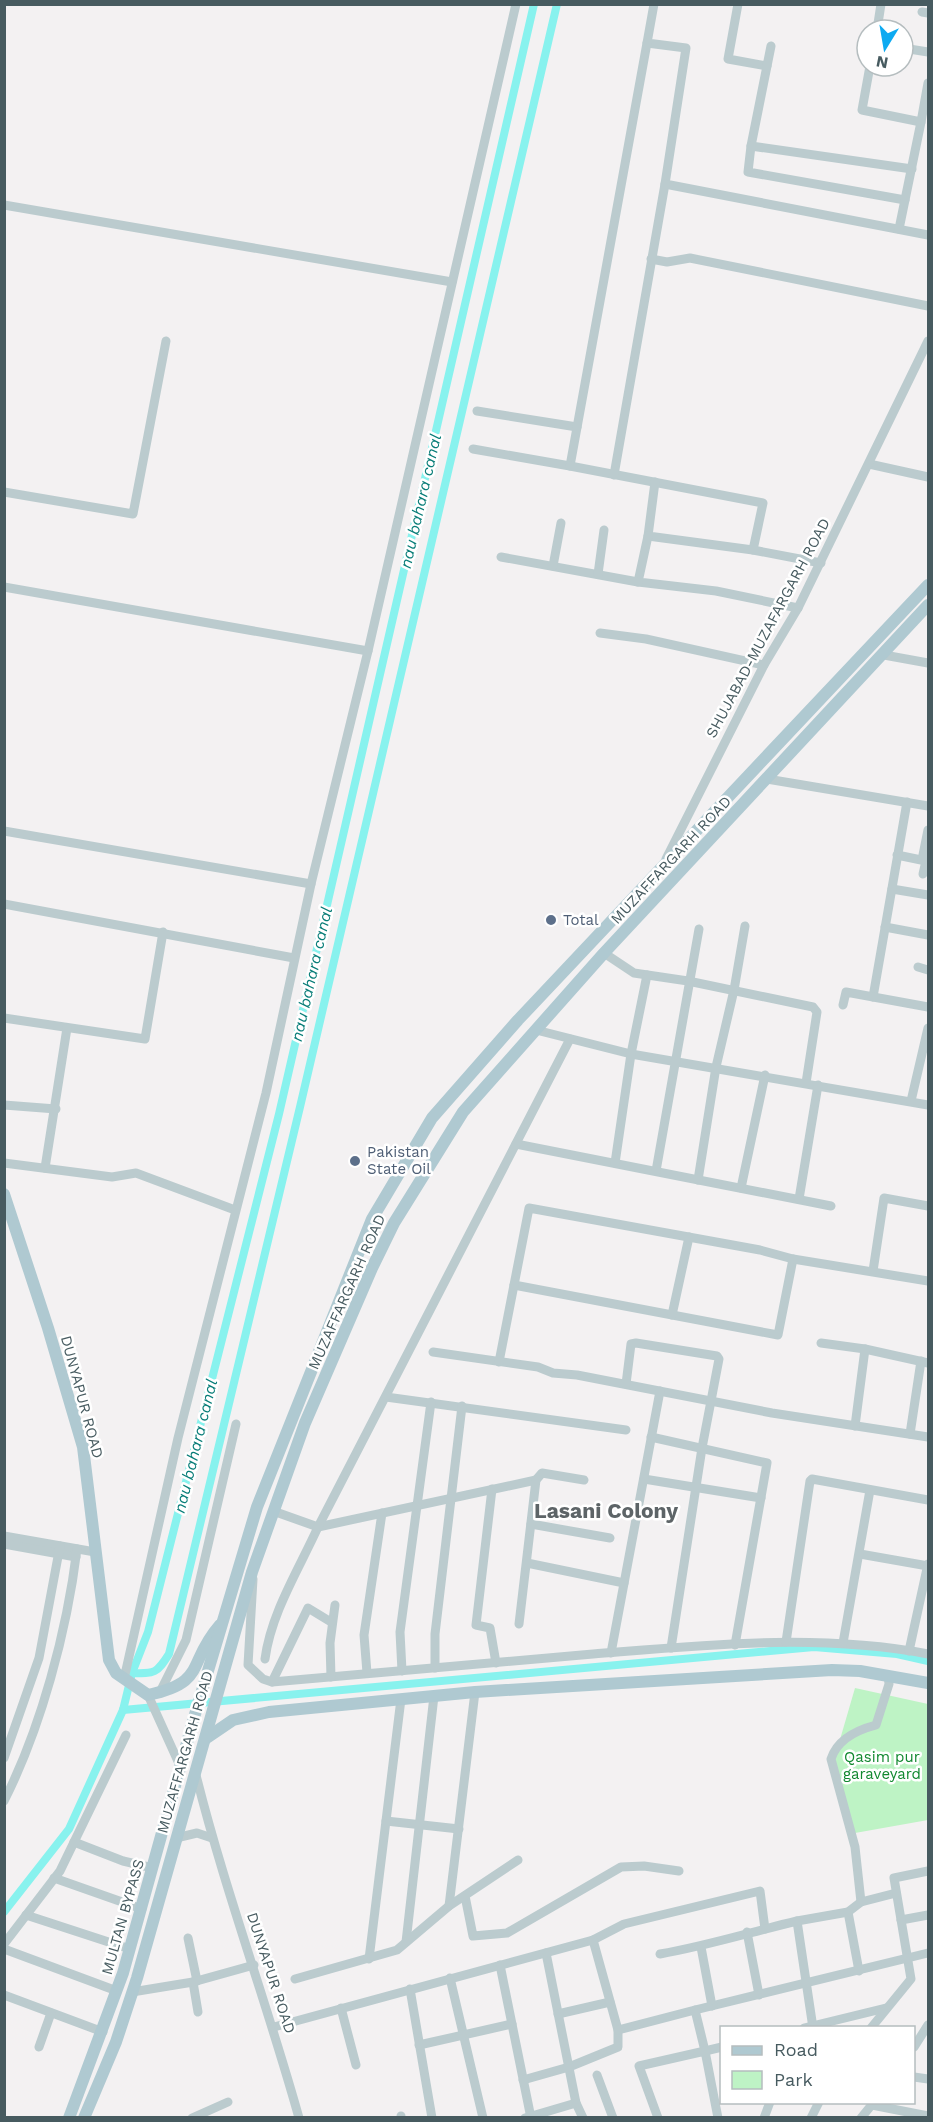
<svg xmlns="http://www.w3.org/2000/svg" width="933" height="2122" font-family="'Work Sans',sans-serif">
  <rect width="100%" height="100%" fill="#f3f1f2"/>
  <polygon fill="#bef3c5" points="855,1688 928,1704 928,1820 855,1833 832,1767"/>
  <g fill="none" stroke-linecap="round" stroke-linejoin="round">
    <g stroke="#88f2ee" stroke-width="8">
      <path d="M132,1673C155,1674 157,1673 169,1654L300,1107L557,4"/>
      <polyline points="123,1710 814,1647 897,1654 928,1661"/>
      <polyline points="4,1912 69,1829 123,1710 132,1673 148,1632 279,1114 534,4"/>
    </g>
    <g stroke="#bbcbce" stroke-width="9">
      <polyline points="654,4 647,43 686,48 665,184 928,235"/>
      <polyline points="738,4 728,59 767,66"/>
      <polyline points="922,12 928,13"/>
      <polyline points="877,30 881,4"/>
      <polyline points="771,46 751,146 912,169"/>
      <polyline points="903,48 928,52"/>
      <polyline points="870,66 862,110 921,122 928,83"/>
      <polyline points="751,146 748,172 905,200"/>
      <polyline points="4,205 452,282"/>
      <polyline points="899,229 921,122"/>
      <polyline points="651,259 667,262 690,258 928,306"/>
      <polyline points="477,411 577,427"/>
      <polyline points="473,449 570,466 647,43"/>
      <polyline points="869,464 928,477"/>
      <polyline points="570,466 763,503 753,550 821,563"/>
      <polyline points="614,475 665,184"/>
      <polyline points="655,482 648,536 753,550"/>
      <polyline points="4,492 133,514 166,341"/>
      <polyline points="648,536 638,582 716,591 798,608"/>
      <polyline points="501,557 638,582"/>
      <polyline points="553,566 561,523"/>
      <polyline points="598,574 604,530"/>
      <polyline points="4,587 368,651"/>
      <polyline points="600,633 646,639 764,665"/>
      <polyline points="884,655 928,663"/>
      <polyline points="767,779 928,806"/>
      <polyline points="4,831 311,884"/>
      <polyline points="897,855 926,861 923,874"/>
      <polyline points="666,859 764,665 798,608 928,341"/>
      <polyline points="922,860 928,830"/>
      <polyline points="892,889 928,895"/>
      <polyline points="4,904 294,958"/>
      <polyline points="885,927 928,935"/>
      <polyline points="604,953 634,973 688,981 813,1007 817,1012 806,1083"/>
      <polyline points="918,967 928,970"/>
      <polyline points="873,997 907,802"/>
      <polyline points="843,1005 846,992 928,1007"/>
      <polyline points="4,1018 145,1039 163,932"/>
      <polyline points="536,1030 631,1054 928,1105"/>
      <polyline points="911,1101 928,1028"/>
      <polyline points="4,1105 56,1109"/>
      <polyline points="516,1144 831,1206"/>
      <polyline points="4,1163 112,1177 136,1173 235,1210"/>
      <polyline points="615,1163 631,1054 647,975"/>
      <polyline points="45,1168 67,1028"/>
      <polyline points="656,1171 699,929"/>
      <polyline points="698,1180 716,1067 734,990 745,926"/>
      <polyline points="741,1188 765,1075"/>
      <polyline points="799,1199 818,1085"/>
      <polyline points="873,1271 884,1198 928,1206"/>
      <polyline points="514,1285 778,1335 793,1259"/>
      <polyline points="672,1315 689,1237"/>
      <polyline points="821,1343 865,1349 928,1363"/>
      <polyline points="433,1352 538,1367 553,1373 577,1375 772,1413 928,1437"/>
      <polyline points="499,1362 529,1208 760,1250 793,1259 928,1281"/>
      <polyline points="626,1384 631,1344 636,1343 717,1356 719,1359 702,1448 671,1648"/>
      <polyline points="386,1397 626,1430"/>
      <polyline points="855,1426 865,1349"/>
      <polyline points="910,1434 921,1361"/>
      <polyline points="651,1437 767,1463 735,1645"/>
      <polyline points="644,1479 761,1498"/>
      <polyline points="492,1489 476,1625 490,1628 496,1663"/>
      <polyline points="273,1511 318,1527 536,1480"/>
      <polyline points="531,1524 610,1538"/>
      <polyline points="4,1536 95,1552"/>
      <polyline points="4,1544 76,1557"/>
      <polyline points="860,1554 928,1566"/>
      <polyline points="527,1563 624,1583"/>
      <path d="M253,1579L248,1665L263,1679L272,1682C379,1672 486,1663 593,1654C705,1645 818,1633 928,1654"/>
      <polyline points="519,1624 536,1480 542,1473 584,1480"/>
      <polyline points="786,1642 810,1481 812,1479 928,1500"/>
      <polyline points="843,1643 870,1490"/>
      <polyline points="909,1651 928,1564"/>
      <polyline points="611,1653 660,1391"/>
      <path d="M265,1659C271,1613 299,1569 318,1527L570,1039"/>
      <polyline points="435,1668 435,1634 462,1406"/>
      <polyline points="402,1671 400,1632 431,1402"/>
      <polyline points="367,1673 364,1635 382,1513"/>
      <polyline points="331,1677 330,1643 335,1605"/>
      <polyline points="124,1679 178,1438 266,1093 311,884 368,651 516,4"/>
      <polyline points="272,1682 308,1608 331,1622"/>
      <polyline points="160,1692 186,1640 236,1424"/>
      <polyline points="148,1695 181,1768"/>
      <polyline points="4,1758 39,1658 60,1546"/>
      <path d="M196,1775C225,1891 267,2003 299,2118"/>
      <path d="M4,1801C41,1728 67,1631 77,1549"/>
      <polyline points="386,1821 459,1829"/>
      <polyline points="176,1838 197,1833 212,1838"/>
      <polyline points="74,1842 123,1861 153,1868"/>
      <polyline points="54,1878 142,1909"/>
      <polyline points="465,1896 473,1936 507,1933 621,1867 644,1866 679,1871"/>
      <path d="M861,1902L855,1847L831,1759C837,1740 857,1730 876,1725L889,1684L888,1675"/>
      <polyline points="449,1906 475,1692"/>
      <polyline points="848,1912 859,1971"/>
      <polyline points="26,1915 130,1949"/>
      <polyline points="901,1920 928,1915"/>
      <polyline points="797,1921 848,1912 861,1902 896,1893"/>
      <polyline points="747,1932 759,1995"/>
      <polyline points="188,1938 197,1981"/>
      <polyline points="593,1940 624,1924 760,1891 765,1929"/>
      <polyline points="406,1942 434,1696"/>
      <polyline points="4,1944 60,1871 126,1735"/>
      <polyline points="701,1947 712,2006"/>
      <polyline points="4,1949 117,1991"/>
      <polyline points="546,1953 576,2103 583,2118"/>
      <path d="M660,1954C706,1946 751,1932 797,1921L813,2028"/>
      <polyline points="369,1959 401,1699"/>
      <polyline points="500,1965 531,2118"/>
      <polyline points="450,1978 483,2118"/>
      <polyline points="295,1979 397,1950 449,1906 518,1860"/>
      <polyline points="193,1982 198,2012"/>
      <polyline points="410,1989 432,2118"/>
      <polyline points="132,1992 193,1982 254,1965"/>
      <polyline points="4,1995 103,2032"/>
      <polyline points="341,2008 356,2065"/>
      <polyline points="558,2014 610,2002"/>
      <polyline points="274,2027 593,1940 618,2030 618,2047 569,2067 523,2080"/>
      <polyline points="804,2028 886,2008"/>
      <polyline points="871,2028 911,1979 894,1878 928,1871"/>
      <polyline points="618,2030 695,2010"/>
      <polyline points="419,2045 512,2024"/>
      <polyline points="39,2047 51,2013"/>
      <polyline points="722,2047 705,2051 695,2010 928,1953"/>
      <polyline points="914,2047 928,2025"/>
      <polyline points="597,2075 613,2118"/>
      <polyline points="914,2077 928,2079"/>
      <polyline points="872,2105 928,2116"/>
      <polyline points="401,2116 401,2118"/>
      <polyline points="192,2118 228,2102"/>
      <polyline points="525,2118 576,2103"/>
      <polyline points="658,2118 639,2066 705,2051 718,2118"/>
      <polyline points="764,2118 770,2102"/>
      <polyline points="811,2118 819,2102"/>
      <polyline points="861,2118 874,2102"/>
    </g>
    <g stroke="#afc9d1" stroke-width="12">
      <path d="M4,1194L48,1328L83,1447L109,1660L116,1673L148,1695C208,1682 186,1664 220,1625"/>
      <polyline points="205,1739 233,1720 269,1712 475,1692 832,1670 860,1671 928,1683"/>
      <polyline points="69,2118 123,1973 193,1721 257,1507 372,1219 432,1118 518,1020 928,585"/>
      <polyline points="84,2118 116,2042 137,1978 252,1572 305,1423 372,1268 394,1223 463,1112 604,953 928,605"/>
    </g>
  </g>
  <g fill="#5c6f8a" stroke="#fff" stroke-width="2">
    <circle cx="551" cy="920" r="6"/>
    <circle cx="355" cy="1161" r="6"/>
  </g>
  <g text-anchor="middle" stroke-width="5" stroke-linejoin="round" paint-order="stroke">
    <g font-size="15" fill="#475b60" stroke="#fff">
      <text transform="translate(768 628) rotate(-62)" y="5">SHUJABAD-MUZAFARGARH ROAD</text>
      <text transform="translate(671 860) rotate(-47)" y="5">MUZAFFARGARH ROAD</text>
      <text transform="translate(347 1292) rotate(-66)" y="5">MUZAFFARGARH ROAD</text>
      <text transform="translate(82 1397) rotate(75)" y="5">DUNYAPUR ROAD</text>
      <text transform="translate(185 1752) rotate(-74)" y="5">MUZAFFARGARH ROAD</text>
      <text transform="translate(123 1917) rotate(-74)" y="5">MULTAN BYPASS</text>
      <text transform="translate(271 1973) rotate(72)" y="5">DUNYAPUR ROAD</text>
    </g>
    <g font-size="15" fill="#4e5e75" stroke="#fff" text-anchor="start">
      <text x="563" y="925">Total</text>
      <text x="367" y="1157">Pakistan<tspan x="367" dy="17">State Oil</tspan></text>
    </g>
    <g font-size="15" fill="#11882f" stroke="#fff">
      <text x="882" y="1762">Qasim pur<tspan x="882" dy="17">garaveyard</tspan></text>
    </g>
    <g font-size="16" font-style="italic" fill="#087d78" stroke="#fff">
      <text transform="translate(420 501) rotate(-77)" y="6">nau bahara canal</text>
      <text transform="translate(311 974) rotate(-77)" y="6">nau bahara canal</text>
      <text transform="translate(195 1446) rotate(-76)" y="6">nau bahara canal</text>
    </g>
    <g font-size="21" font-weight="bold" fill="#5d6467" stroke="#fff">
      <text x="606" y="1518">Lasani Colony</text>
    </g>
  </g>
  <rect width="933" height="2122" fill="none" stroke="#475b60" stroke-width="12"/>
  <rect x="720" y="2026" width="195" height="78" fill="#ffffff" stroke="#b5bdbf" stroke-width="1.5"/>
  <rect x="732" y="2046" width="30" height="9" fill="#afc9d1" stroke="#b5bdbf" stroke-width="1.5"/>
  <text x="774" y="2056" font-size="18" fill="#475b60">Road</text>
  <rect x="732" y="2071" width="30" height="18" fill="#bef3c5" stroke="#b5bdbf" stroke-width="1.5"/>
  <text x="774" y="2086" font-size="18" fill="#475b60">Park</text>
  <g transform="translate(885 48) rotate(191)"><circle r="28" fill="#ffffff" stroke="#b5bdbf" stroke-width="1.5"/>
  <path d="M0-4.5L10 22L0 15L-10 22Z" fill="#0daaf1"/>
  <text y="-9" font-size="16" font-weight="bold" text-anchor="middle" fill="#475b60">N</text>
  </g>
</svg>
